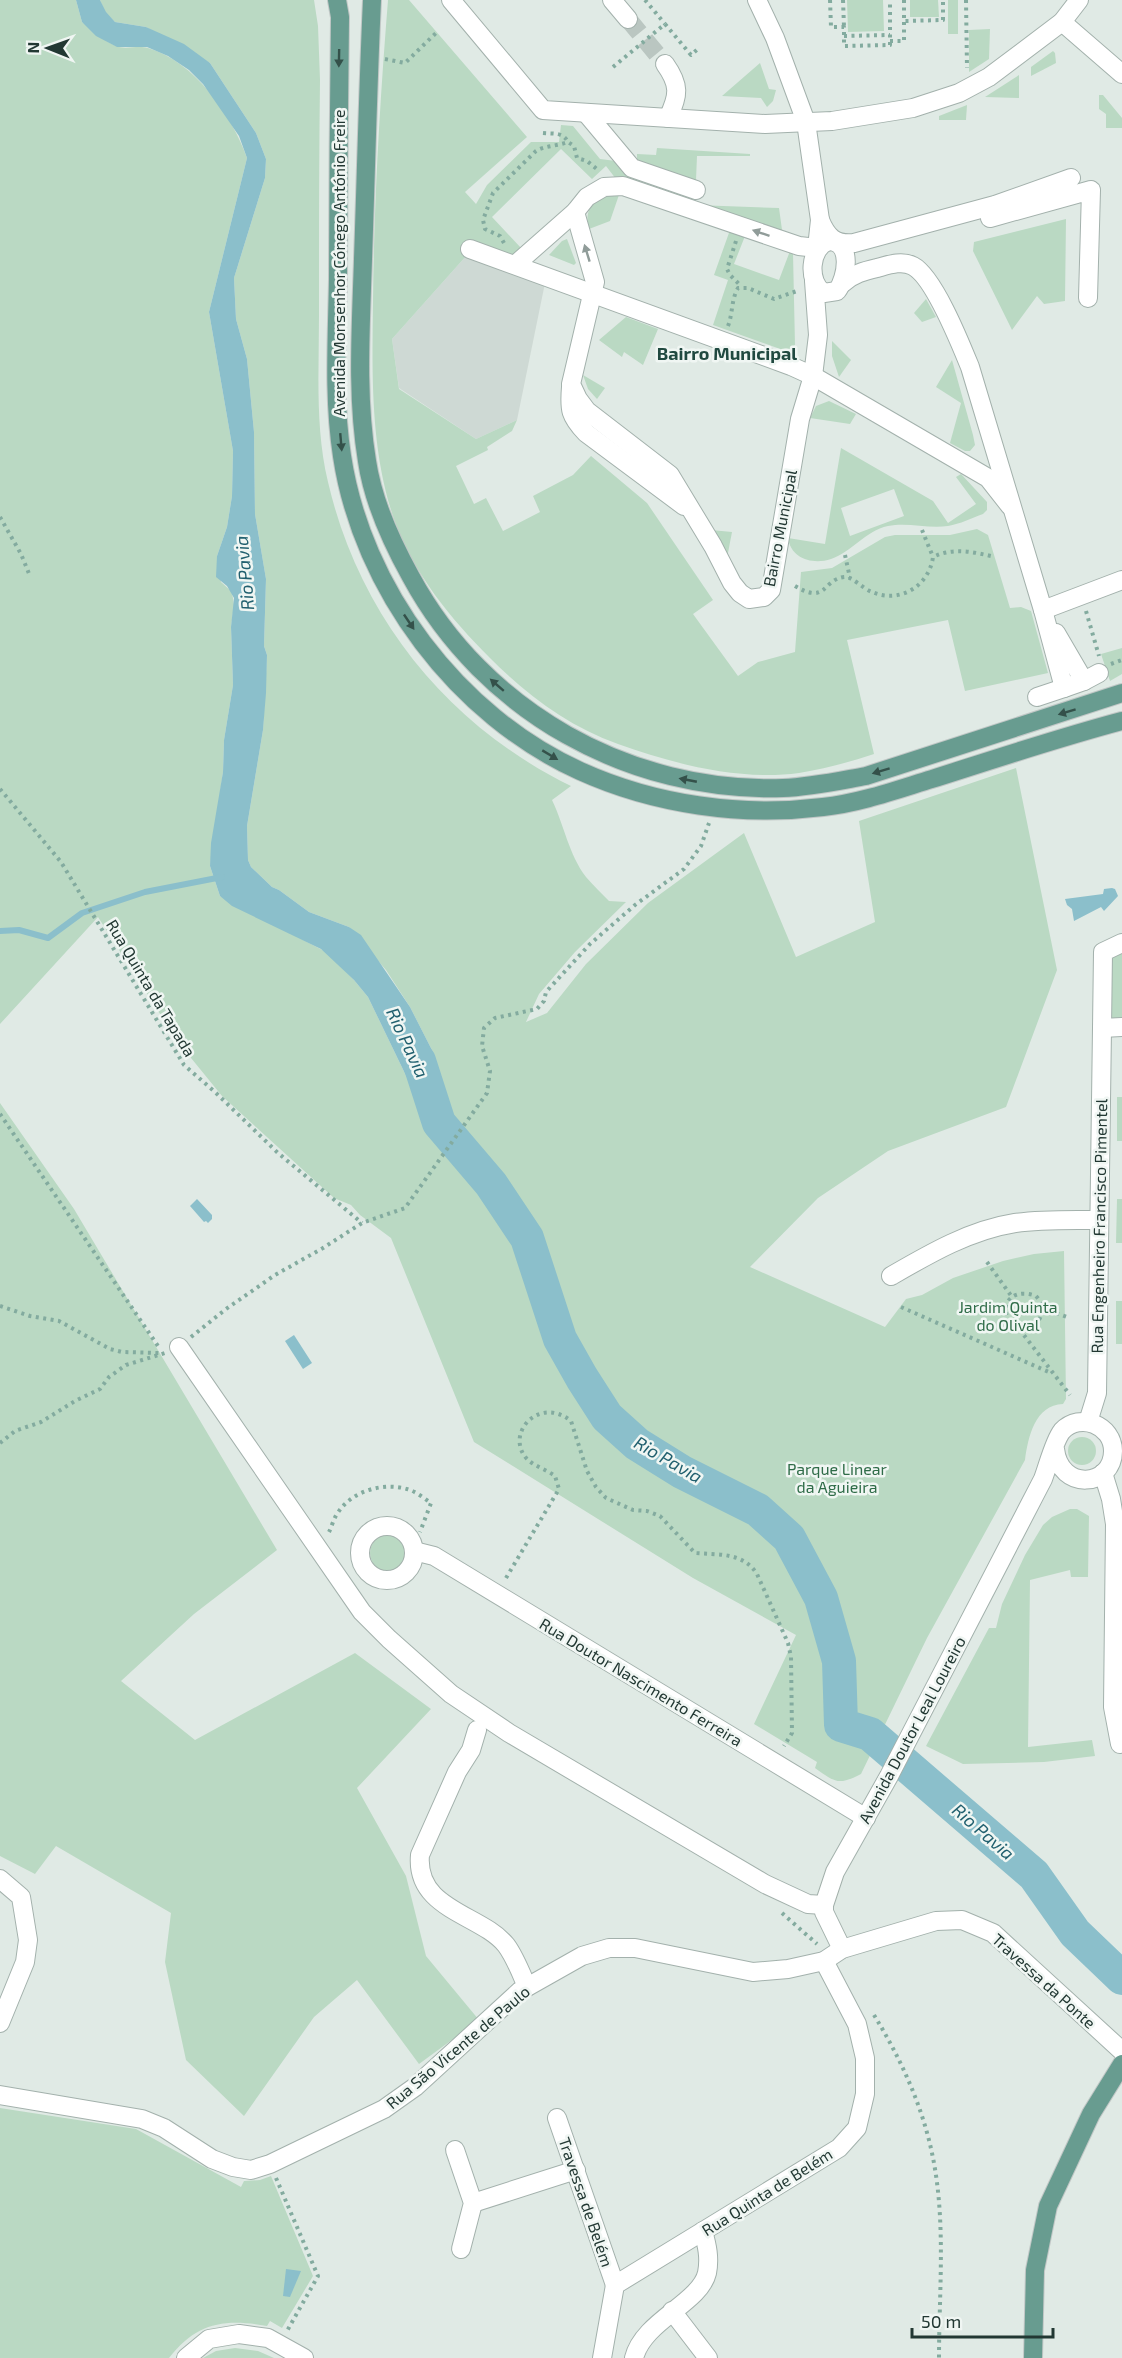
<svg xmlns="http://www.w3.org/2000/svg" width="1122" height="2358" font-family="'Exo 2',sans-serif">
  <rect width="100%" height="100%" fill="#e0eae5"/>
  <polygon fill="#ced9d4" points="467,255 545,283 517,420 476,439 399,388 392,339"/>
  <g fill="#bad9c3" fill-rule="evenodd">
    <path d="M0,0H76L82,22C92,30 104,41 116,46C125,50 138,45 148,48C194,61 232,115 247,158L209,312L233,451L232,496L227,527L217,556L221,582L232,592L234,605L231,627L233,685L224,740L223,772L210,866L220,896L328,953L354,980L368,997L411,1086L422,1114L446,1092L434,1054L410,1007L386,970L349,927L309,912L279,890L272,887L251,867L248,860L247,826L263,730L267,655L264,646L266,579L255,514L254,432L247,359L236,319L234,278L265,178L266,159L256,133L210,63L146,27L115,22L105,12L100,0H314L318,26L320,80C319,159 319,237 319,315C319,371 315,428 328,482C359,616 448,726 571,786L552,800C564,825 569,855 586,877C593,885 601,893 609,901L626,902L575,952L539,994L526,1022L547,1013L586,964L648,903L744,833L796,957L875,922L859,821L1016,768L1057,970L1006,1107L888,1151L818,1198L750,1267L885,1327L906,1299L922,1295L953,1278L1003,1261L1034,1254L1064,1251L1066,1399L1063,1404C1035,1405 1028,1437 1025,1460L927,1638L861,1774C838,1786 835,1782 815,1768L817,1762L754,1724L796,1635L693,1578L474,1442L391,1238L360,1215L351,1205L334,1198L222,1096L178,1042L98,917L0,1024Z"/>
    <path d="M388,0H409L527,137L465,192L476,204L487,185L531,142H559L561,125L573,126L600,159L616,161L696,197V205L779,208L783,237L616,179L606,166L592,179L561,149L492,217L521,248L511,257L467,255L392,339L399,389L476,439L517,420L512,431L487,447L488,450L456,466L474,504L486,498L503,531L540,512L533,496L573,475L591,456L647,503L713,600L693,614L738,676L758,662L795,652L801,572L832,568L885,537L895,535H950L977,529L988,535L1010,608L1021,607L1031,611L1048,673L965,691L948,620L847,640L874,754C850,762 824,769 799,773C739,781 674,764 618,744C568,726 527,695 490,658C451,619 414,574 395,522C370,452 372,374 373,301C374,200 380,100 388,0Z"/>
    <polygon points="847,0 883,0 884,31 848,32"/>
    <polygon points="910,0 938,0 939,17 910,17"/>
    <rect x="948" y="0" width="10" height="34"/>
    <polygon points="990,29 989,59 969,72 969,30"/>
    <polygon points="1053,51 1055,53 1056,63 1031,76 1031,67"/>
    <polygon points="760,63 769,89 776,90 773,101 767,107 761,98 722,96"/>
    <polygon points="1019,75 1019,98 985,97"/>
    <polygon points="1099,95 1103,95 1122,118 1122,128 1106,128 1106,114 1099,109"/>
    <polygon points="967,105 966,120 939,120 939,116"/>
    <polygon points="657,148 750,154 750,156 697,156 696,180 637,163 637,154 656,155"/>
    <path d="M620,192L610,221L589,229C582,205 599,196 620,192Z"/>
    <polygon points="1066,219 1065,301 1044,304 1037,296 1012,330 973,251 974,242"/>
    <polygon points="730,230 745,236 734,264 779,280 790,251 793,253 795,345 789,350 783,350 713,325 728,280 714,275"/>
    <polygon points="567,239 576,263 574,265 549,255 562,241"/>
    <polygon points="926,299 936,317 922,322 914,313"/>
    <polygon points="626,317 658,329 643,365 624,352 622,357 599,340"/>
    <polygon points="832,341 851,360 839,377 832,356"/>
    <polygon points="952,360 973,435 975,445 970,451 965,451 950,443 961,403 936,387"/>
    <polygon points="583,375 605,388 597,399 588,389"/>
    <polygon points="829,401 856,414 850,424 810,418 816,406"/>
    <path d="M841,448L933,501L948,523L976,504L956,477L961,474L987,502V510L983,514C972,518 960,524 948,526C928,529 908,522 888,526C865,531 852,552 831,559C813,565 791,559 788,538L825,544ZM894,489L904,516L850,536L841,508Z"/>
    <polygon points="711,530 732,532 727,558"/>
    <polygon points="1122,648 1122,674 1110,681 1101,654"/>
    <polygon points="1122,953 1122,1018 1110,1018 1111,957"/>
    <rect x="1117" y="1097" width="5" height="44"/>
    <polygon points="0,1103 74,1209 277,1550 194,1614 121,1681 195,1740 355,1653 431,1709 357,1788 406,1876 426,1956 479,2020 419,2064 357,1980 314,2017 244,2116 186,2060 165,1962 171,1913 56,1846 35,1874 0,1856"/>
    <polygon points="1117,1199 1122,1199 1122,1243 1116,1243"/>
    <rect x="1116" y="1301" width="6" height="43"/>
    <circle cx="1082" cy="1451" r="14"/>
    <polygon points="1070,1509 1077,1509 1089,1516 1088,1577 1071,1577 1070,1570 1030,1580 1028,1747 1092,1740 1095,1756 1044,1762 963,1764 926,1746 989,1628 996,1628 1002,1604 1025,1555 1043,1525 1052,1517"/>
    <circle cx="389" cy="1553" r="19"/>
    <path d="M0,2108L136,2129L241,2187L244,2181L260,2180L271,2176L313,2276L282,2328L270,2321L267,2326C224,2318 196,2323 169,2358H0Z"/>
    <polygon points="235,2348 258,2351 274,2358 203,2358 216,2351"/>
  </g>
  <g fill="#8bbfcb">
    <polygon points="76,0 100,0 106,12 115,22 146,27 184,44 210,63 256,133 266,159 265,178 234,278 236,319 247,359 254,432 255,514 266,579 264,646 267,655 266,693 263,730 247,826 248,860 251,867 272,887 279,890 309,912 349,927 361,935 410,1007 434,1054 446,1092 422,1114 411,1086 368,997 354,980 321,949 232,906 220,896 210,866 211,843 223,772 224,740 233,685 231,627 234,598 227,586 216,577 217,556 227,527 232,496 233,451 209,312 247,158 239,136 203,84 189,70 168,56 147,47 117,47 96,36 82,22"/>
    <polygon points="1112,888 1115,889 1118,896 1104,911 1101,907 1074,921 1072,909 1067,905 1065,899 1103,894 1104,889"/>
    <polygon points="197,1199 212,1215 212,1219 208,1223 206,1221 204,1222 190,1206"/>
    <polygon points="294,1335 312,1363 303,1369 285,1341"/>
    <polygon points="286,2269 301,2271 290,2297 283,2296"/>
  </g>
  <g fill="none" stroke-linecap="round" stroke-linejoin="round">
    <polyline stroke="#8bbfcb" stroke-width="6" points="0,931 19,930 48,938 82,913 145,892 222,877"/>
    <polyline stroke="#8bbfcb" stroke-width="34" points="419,1061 439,1123 491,1184 527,1238 560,1339 582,1378 607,1417 637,1444 682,1472 758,1510 789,1538 821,1598 839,1661 841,1725 870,1734 1034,1875 1075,1933 1122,1978"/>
    <polyline stroke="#bac6c1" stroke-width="18" stroke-dasharray="18 9" stroke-linecap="butt" points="628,19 665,64"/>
    <g stroke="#a3b1ac" stroke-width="20">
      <g id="minor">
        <polyline points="451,0 543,110 765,124 832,121 913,108 959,93 989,77 1062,22 1079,0"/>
        <polyline points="612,0 628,19"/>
        <polyline points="1062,22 1122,74"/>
        <path d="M665,64C680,85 679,95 668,118"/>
        <polyline points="586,113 632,168 696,190"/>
        <polyline points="575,212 595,282 571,384 578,399 587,411 670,475 713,546 732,583 740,593 749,599 764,597 771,590 800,419 813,376 988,478 1010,506"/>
        <polyline points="990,218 1091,190 1088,298"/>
        <path d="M820,220C827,237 835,245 854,243L995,205L1071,178"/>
        <path d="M829,241C853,241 847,278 837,291L824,293C807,283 809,247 829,241Z"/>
        <polyline points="470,249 791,366 813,376 818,335 814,281"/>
        <polyline points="516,264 575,212 587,197 604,187 623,186 799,246 817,248 820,220 806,122 775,38 757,0"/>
        <path d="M843,283C853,274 864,271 877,268C888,265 902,260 913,266C934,277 961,345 970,367L1043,610L1122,580"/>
        <path d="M571,387C569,410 570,416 586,433L684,506"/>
        <polyline points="1043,610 1064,688 1084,681 1099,673"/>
        <polyline points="1056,633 1084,681"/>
        <polyline points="1037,697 1064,688"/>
        <polyline points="1122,943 1103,952 1102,1028 1122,1027"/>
        <path d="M891,1276C929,1254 970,1230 1015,1223C1042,1219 1071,1220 1099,1220"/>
        <polyline points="179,1347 362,1612 389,1639 451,1694 509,1733 765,1884 808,1904 824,1905"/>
        <polyline points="1088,1422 1097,1393 1102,1028"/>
        <polyline points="1103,1473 1111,1499 1115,1524 1113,1707 1120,1744"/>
        <circle cx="387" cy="1553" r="27"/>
        <polyline points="414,1551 434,1556 866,1818"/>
        <path d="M477,1730L471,1750L457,1772L420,1855C415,1910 481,1914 506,1945C515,1957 521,1973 527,1987"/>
        <polyline points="0,1879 21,1897 28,1940 25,1962 0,2023"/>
        <path d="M842,1949L824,1912V1905L835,1872L889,1776L1043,1479C1048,1466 1054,1441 1062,1431C1080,1412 1113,1425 1113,1451C1113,1487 1060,1492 1055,1449"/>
        <polyline points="0,2095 142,2119 164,2128 212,2159 233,2167 251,2170 270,2164 384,2109 415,2087 520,1991 582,1956 609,1948 635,1948 753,1972 788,1969 824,1961 842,1949 936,1921 962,1920 993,1933 1122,2051"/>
        <polyline points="557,2118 615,2285"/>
        <polyline points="455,2150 473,2203 461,2249"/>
        <polyline points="473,2203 576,2170"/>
        <polyline points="672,2311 708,2358"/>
        <polyline points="186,2358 209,2339 239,2334 268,2338 304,2358"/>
        <polyline points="602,2358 615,2285 839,2148 857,2128 865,2094 865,2058 857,2024 824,1961"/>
        <path d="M634,2358C643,2321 700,2303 707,2273C710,2258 707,2245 703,2231"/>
      </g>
    </g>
    <g stroke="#c1c7c6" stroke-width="20">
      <g id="major">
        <path d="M337,0L340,17C339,104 338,192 338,279C337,338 333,398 342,456C362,589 458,716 580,771C655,805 742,817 823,807C860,803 896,790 932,779C995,759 1058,738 1122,721"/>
        <path d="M372,0C368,86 366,173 363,259C361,326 356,395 367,461C373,502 391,541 411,577C484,712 630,793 783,788C811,787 838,781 866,776L1122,693"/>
        <polyline points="1033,2358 1035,2270 1048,2206 1091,2114 1122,2064"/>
      </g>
    </g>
    <g stroke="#83ab9f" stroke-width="4" stroke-dasharray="3 4.5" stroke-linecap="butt">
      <polyline points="645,0 665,24"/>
      <polyline points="830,0 831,27 844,27 844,46 890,45 890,0"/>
      <polyline points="843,0 844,27"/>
      <polyline points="904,0 904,21 943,20 943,0"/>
      <polyline points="966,0 967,68"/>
      <polyline points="844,36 890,35"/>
      <polyline points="890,41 904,41 904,21"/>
      <polyline points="385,59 405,63 437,32"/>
      <polyline points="613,67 665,24 691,55 700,47"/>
      <path d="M543,133C554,134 563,132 568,142"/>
      <polyline points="736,241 727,269 730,275 741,286"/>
      <path d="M504,243L500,236L485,229L483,220L493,193L536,151C544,146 557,146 568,142L574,146L577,158L587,161L598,170"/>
      <path d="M728,326C733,313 731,300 738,288H748L774,299L797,291"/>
      <polyline points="0,517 21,554 30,576"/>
      <polyline points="922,530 933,557"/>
      <polyline points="845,555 850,578"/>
      <path d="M795,586C827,605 822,580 844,577C852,576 863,589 872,592C900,604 929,586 933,557C953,547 974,552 995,557"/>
      <polyline points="1086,611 1099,656"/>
      <polyline points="1111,664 1122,660"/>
      <polyline points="0,789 61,862 184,1065 215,1092 278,1153 362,1223"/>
      <polyline points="0,1114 160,1349"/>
      <polyline points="987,1262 1012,1297"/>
      <polyline points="0,1306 30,1316 59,1321 110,1349 122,1352 160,1353"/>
      <polyline points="901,1307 1051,1373"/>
      <polyline points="1042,1308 1070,1318"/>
      <path d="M1020,1330C1039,1329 1049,1310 1036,1296C1006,1285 994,1315 1020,1330L1070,1395"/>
      <polyline points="191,1337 226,1309 275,1275 323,1248 362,1223 405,1208 487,1093 490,1071 482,1046 484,1028 495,1018 537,1009 544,1001 546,992 590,944 635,905 684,869 701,846 709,823"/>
      <polyline points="0,1443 15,1431 41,1422 75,1401 100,1389 109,1377 126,1365 165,1353"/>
      <path d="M329,1532C332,1526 334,1517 339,1511C353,1491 383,1482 407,1489C415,1491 424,1498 431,1503L420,1532"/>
      <path d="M506,1578L559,1489L555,1476C547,1470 534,1466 527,1459C504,1434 539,1395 571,1421L587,1471L596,1487L606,1498L633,1510L647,1511L660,1516L695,1553C719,1555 743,1552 757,1574L788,1643L791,1657L792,1733L784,1746"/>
      <polyline points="782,1913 817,1944"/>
      <path d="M874,2015C901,2059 923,2107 933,2158C946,2223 939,2292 939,2358"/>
      <polyline points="276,2178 318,2276 287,2331"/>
    </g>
    <use href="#minor" stroke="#fff" stroke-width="18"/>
    <use href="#major" stroke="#689c90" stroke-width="18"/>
  </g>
  <defs><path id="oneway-solid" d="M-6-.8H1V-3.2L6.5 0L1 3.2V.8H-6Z" transform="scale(1.5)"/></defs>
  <g fill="#34514a">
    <use href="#oneway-solid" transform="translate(339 58) rotate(91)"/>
    <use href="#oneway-solid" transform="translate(341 442) rotate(85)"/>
    <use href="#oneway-solid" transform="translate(409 622) rotate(56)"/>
    <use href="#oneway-solid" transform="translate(497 685) rotate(-139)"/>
    <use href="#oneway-solid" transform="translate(1067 712) rotate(163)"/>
    <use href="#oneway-solid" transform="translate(550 755) rotate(31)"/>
    <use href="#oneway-solid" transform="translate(881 771) rotate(163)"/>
    <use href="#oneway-solid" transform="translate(688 780) rotate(-169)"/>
  </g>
  <g fill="#909c99">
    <use href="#oneway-solid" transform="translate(761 233) rotate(-161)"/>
    <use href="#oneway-solid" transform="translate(587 253) rotate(-107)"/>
  </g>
  <g text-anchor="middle" stroke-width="5" stroke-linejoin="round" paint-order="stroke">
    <g font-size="16" fill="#223833" stroke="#f0f6f3">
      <text transform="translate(339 263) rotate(-90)" y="6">Avenida Monsenhor Cónego António Freire</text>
      <text transform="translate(780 528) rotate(-79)" y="6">Bairro Municipal</text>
      <text transform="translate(151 988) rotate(59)" y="6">Rua Quinta da Tapada</text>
      <text transform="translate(1099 1226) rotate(-89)" y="6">Rua Engenheiro Francisco Pimentel</text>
      <text transform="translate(641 1682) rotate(31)" y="6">Rua Doutor Nascimento Ferreira</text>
      <text transform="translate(912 1730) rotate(-62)" y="6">Avenida Doutor Leal Loureiro</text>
      <text transform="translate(1044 1981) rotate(42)" y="6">Travessa da Ponte</text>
      <text transform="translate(458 2047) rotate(-40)" y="6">Rua São Vicente de Paulo</text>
      <text transform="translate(767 2192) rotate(-32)" y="6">Rua Quinta de Belém</text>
      <text transform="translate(586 2202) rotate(71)" y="6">Travessa de Belém</text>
    </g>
    <g font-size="16" fill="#2f6c48" stroke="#f0f6f3">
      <text x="1008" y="1313">Jardim Quinta<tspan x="1008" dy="18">do Olival</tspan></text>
      <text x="837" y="1475">Parque Linear<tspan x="837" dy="18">da Aguieira</tspan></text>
    </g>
    <g font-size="18" font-weight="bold" fill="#204940" stroke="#f0f6f3">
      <text x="727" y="360">Bairro Municipal</text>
    </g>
    <g font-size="18" font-style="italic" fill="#21606f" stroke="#f0f6f3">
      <text transform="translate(245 573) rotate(-95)" y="6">Rio Pavia</text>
      <text transform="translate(407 1043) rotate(65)" y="6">Rio Pavia</text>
      <text transform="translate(668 1460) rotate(30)" y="6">Rio Pavia</text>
      <text transform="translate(983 1832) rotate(41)" y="6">Rio Pavia</text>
    </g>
  </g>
  <g transform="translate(48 48) rotate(271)" stroke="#f0f6f3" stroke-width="4.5" paint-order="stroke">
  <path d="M0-4.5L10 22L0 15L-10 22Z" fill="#223833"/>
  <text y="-9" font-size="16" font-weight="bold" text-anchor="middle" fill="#223833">N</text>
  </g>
  <path d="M912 2328v9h141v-9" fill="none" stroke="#223833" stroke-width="3"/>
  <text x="921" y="2328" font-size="18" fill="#223833" stroke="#f0f6f3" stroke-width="4.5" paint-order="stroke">50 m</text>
</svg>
